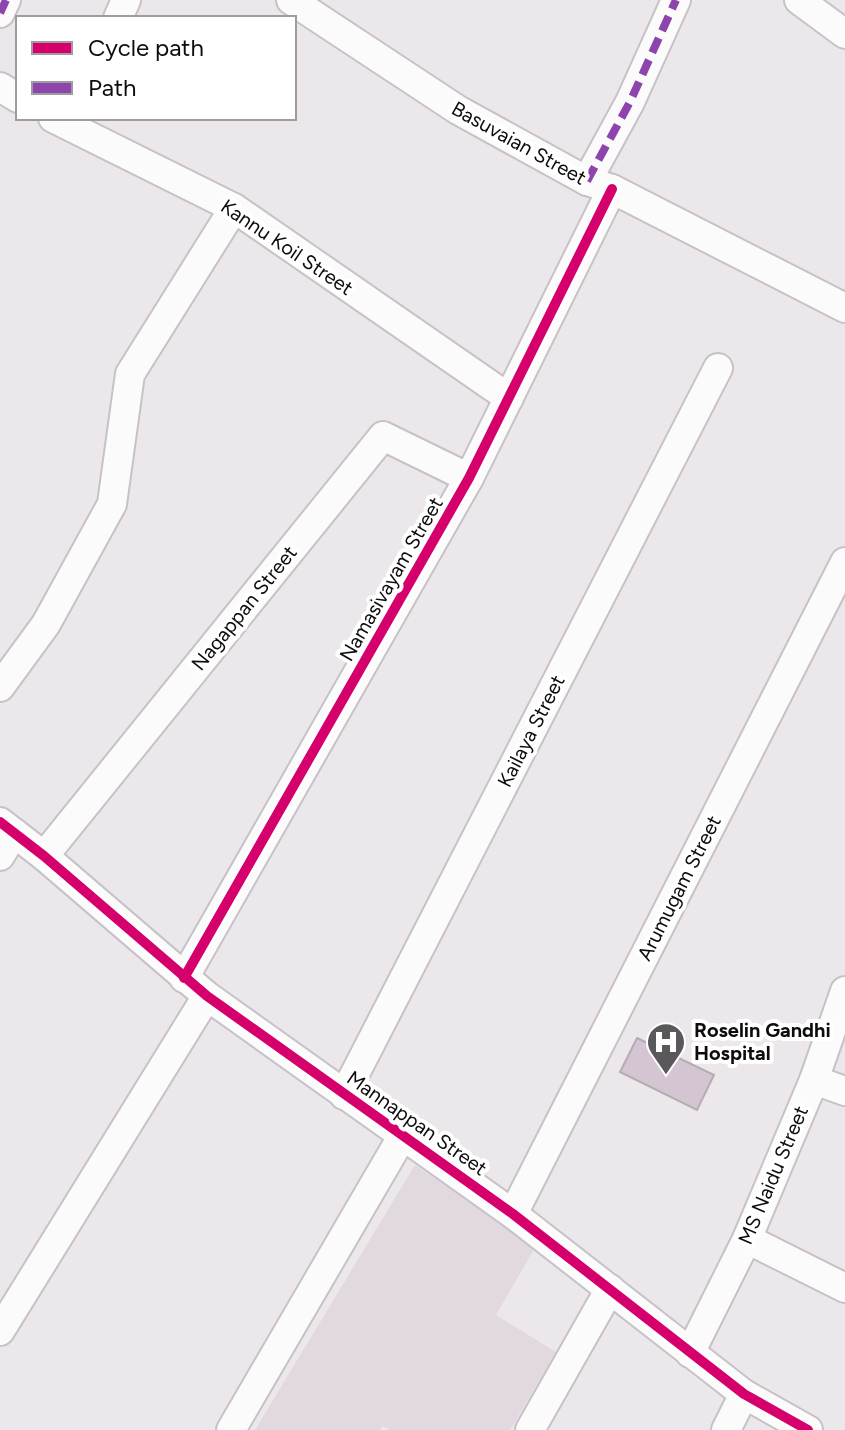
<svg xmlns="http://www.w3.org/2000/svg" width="845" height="1430" font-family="Figtree,sans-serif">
  <rect width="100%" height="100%" fill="#ece7eb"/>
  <polygon fill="#e2d8e0" points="415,1165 536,1246 496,1315 556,1352 510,1430 390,1430 383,1426 380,1430 255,1430"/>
  <polygon fill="#d5c4d2" stroke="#b2aeb1" stroke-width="2" points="637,1038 714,1075 697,1110 620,1072"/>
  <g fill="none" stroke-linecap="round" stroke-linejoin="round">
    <g stroke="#c6c2c5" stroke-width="32">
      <g id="minor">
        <polyline points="291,0 458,110 587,181 612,189 845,308"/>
        <polyline points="799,0 845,34"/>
        <polyline points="0,13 6,0"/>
        <polyline points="118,18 126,0"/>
        <polyline points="0,87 18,98"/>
        <polyline points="53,118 234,208 509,398"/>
        <polyline points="587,181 630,102 676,0"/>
        <polyline points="0,687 46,624 112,504 130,374 234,208"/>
        <polyline points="0,822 44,856 207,996 513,1214 744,1394 808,1430"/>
        <polyline points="0,856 14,833"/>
        <polyline points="44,856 383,436 469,478"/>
        <polyline points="184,978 469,478 612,189"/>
        <polyline points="814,1080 845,1091"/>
        <polyline points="344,1095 718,368"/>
        <polyline points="513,1214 845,562"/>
        <polyline points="747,1239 845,1288"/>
        <polyline points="0,1331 207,996"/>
        <polyline points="690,1353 747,1239 814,1080 845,991"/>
        <polyline points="231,1430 403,1135"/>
        <polyline points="530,1430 610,1289"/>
        <polyline points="726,1430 744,1394"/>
      </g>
    </g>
    <use href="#minor" stroke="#fcfbfc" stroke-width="28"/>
    <g stroke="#8e44ad" stroke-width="8" stroke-dasharray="16 8" stroke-linecap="butt">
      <polyline points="0,13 6,0"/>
      <polyline points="587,181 630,102 676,0"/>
    </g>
    <g stroke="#fff" stroke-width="15">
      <g id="cycleway">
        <polyline points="0,822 44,856 207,996 513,1214 744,1394 808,1430"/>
        <polyline points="184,978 469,478 612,189"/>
      </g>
    </g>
    <use href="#cycleway" stroke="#d6006c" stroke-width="10"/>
  </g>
  <defs>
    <g id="hospital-pin" transform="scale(2)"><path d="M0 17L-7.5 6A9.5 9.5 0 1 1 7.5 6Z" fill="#5b585b" stroke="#fff"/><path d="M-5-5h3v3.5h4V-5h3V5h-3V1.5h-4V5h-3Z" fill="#fff"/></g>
  </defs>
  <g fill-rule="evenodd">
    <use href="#hospital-pin" x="666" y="1042"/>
  </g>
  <g text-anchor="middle" stroke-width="8" stroke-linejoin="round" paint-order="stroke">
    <g font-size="20" fill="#0d0b0d" stroke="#fff">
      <text transform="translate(519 143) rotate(29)" y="7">Basuvaian Street</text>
      <text transform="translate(287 247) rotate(34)" y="7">Kannu Koil Street</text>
      <text transform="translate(391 579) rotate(-60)" y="7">Namasivayam Street</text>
      <text transform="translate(244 608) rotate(-51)" y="7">Nagappan Street</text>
      <text transform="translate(531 731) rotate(-63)" y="7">Kailaya Street</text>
      <text transform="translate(679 888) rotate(-63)" y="7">Arumugam Street</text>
      <text transform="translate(417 1123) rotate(35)" y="7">Mannappan Street</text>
      <text transform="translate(773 1175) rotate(-67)" y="7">MS Naidu Street</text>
    </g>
    <g font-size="20" font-weight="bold" fill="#0d0b0d" stroke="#fff" text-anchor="start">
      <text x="694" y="1037">Roselin Gandhi<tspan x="694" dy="23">Hospital</tspan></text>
    </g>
  </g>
  <rect x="16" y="16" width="280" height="104" fill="#ffffff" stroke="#9e9d9e" stroke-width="2"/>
  <rect x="32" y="42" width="40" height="12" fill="#d6006c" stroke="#9e9d9e" stroke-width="2"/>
  <text x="88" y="56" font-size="24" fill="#0d0b0d">Cycle path</text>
  <rect x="32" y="82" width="40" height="12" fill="#8e44ad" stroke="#9e9d9e" stroke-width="2"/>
  <text x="88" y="96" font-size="24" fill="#0d0b0d">Path</text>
</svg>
